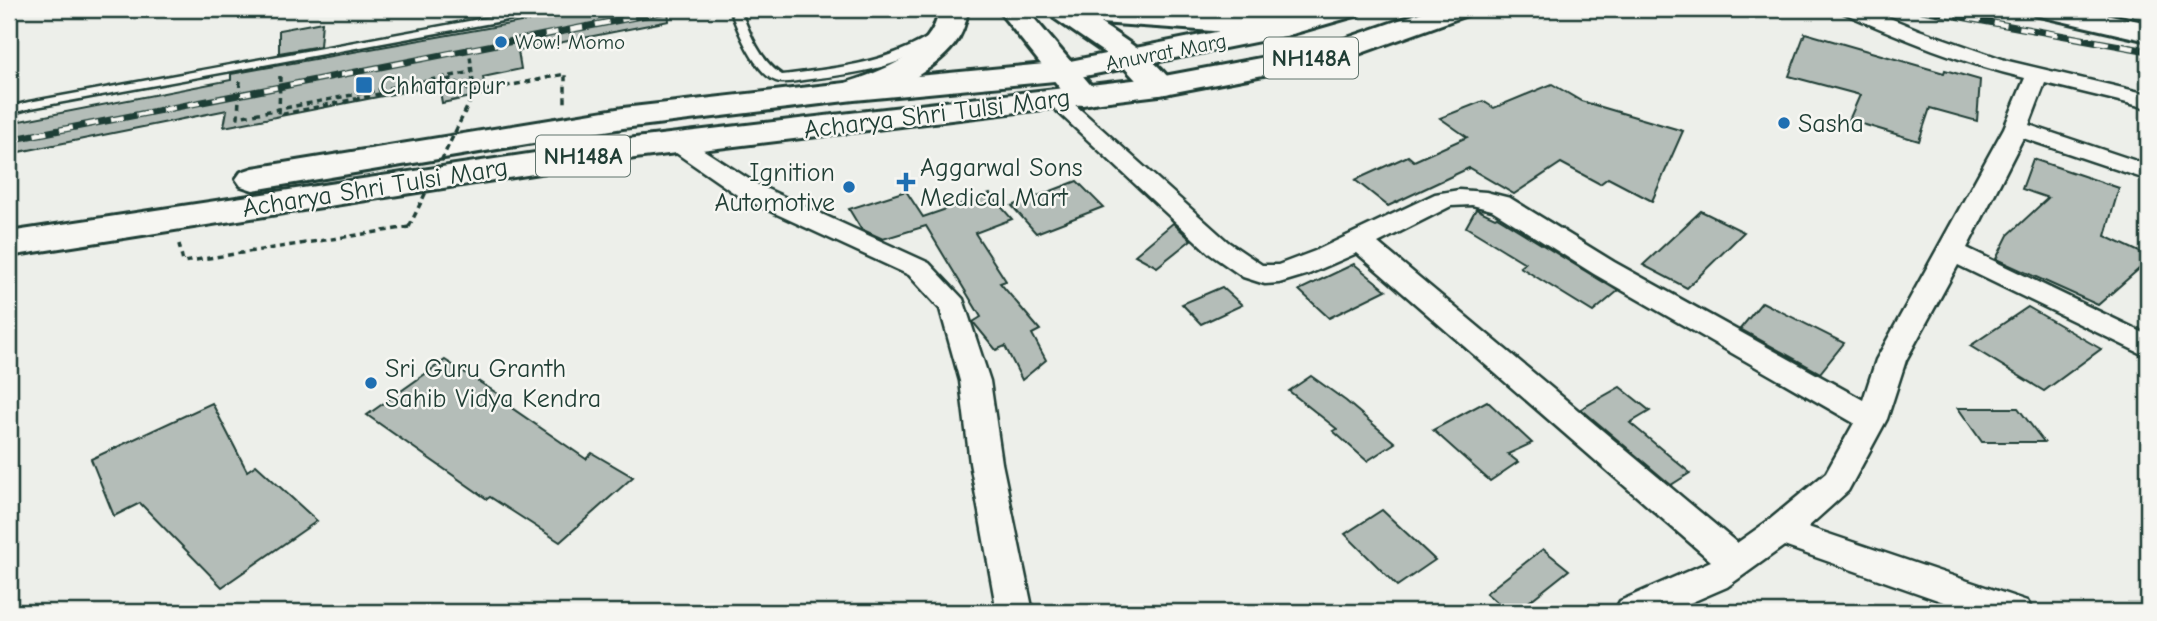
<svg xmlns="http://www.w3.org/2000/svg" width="2157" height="621" font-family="'Comic Neue',sans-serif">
  <rect width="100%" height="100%" fill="#edefea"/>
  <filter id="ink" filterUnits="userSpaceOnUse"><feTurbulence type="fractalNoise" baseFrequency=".0143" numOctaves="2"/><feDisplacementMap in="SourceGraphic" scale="14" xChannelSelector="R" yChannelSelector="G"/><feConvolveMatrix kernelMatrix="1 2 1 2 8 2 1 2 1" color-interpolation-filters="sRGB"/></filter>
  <g filter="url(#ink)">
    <g fill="#b4bdb8" stroke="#1f3d34" stroke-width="2">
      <polygon points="594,9 668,9 669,21 518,51 521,69 483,77 486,94 442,103 439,85 224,127 227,110 9,154 9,123 231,80 231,74"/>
      <polygon points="322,22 320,46 279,53 279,30"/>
      <polygon points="1805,33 1944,73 1945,70 1980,80 1977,121 1930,108 1919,141 1849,120 1860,95 1789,76"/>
      <polygon points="1552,84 1581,101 1683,131 1652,201 1608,178 1600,184 1561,163 1514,194 1469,168 1388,206 1355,180 1408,156 1414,161 1467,137 1440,118 1483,101 1494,108"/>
      <polygon points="2033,159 2119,188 2105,236 2148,256 2148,261 2098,305 1996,259 2008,235 2048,198 2022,189"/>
      <polygon points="1077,181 1103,207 1036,233 1012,206"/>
      <polygon points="906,191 923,217 990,194 1012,219 975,233 1006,281 1000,283 1040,330 1032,334 1046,360 1022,380 1005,346 996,350 973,322 981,317 926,226 883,239 861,229 849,209"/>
      <polygon points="1476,209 1495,218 1497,217 1618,291 1593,312 1520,267 1525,263 1466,227"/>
      <polygon points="1701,211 1744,232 1687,288 1643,265"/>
      <polygon points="1173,223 1191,240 1157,267 1135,255"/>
      <polygon points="1354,264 1386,290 1329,318 1299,290"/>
      <polygon points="1222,287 1242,305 1201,324 1182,304"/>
      <polygon points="1762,302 1844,343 1820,373 1740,329"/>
      <polygon points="2028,307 2101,349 2044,391 1970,346"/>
      <polygon points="445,360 509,401 506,404 586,459 592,453 633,477 560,542 490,497 487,499 367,415"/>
      <polygon points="1311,376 1346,401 1395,443 1367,461 1333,431 1337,429 1289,391"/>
      <polygon points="1620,387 1650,411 1630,423 1690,473 1671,485 1581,409"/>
      <polygon points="1487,401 1532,443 1508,454 1518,462 1490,481 1433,430"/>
      <polygon points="212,403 247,471 256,465 317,521 222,587 140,503 114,516 91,459"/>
      <polygon points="1958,408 2018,408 2044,442 1982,442"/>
      <polygon points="1382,510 1435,560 1397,586 1345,534"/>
      <polygon points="1543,549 1569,570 1516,612 1508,612 1486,593"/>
    </g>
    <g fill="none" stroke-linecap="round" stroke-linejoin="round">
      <g stroke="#1f3d34" stroke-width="5">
        <g id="lane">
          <polygon points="535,9 556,9 551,12 31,108 9,114 9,107 29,102"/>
          <path d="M730,9H740C749,32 760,61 782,75C833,69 882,64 927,38L931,37L936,40C905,69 843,75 803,80C795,81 783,84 776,81C755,73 737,29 730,9Z"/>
        </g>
      </g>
      <g stroke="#1f3d34" stroke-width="5">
        <g id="street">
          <path d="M1841,9H1868L1919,30L2008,61L2148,94V108L2045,83L2029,125L2148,165V180L2023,138L1967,248L2148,335V357L1958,265L1906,360L1887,419L1848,491L1808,527L2027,601L2033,612H1972L1784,546L1727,587L1669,612H1614L1620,601L1711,561L1357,253L1309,274L1279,283L1265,284L1243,277L1210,254L1044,99L1047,94H1063L1228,242L1262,265H1278L1315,251L1435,194L1459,190L1486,192L1510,198L1614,262L1863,400L1876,360L2004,128L2025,78C1962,63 1903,39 1844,13ZM1472,205L1492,210L1594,274L1854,423L1826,473L1768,521L1737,543L1378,243L1451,206Z"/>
          <polygon points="677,136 685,138 758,185 929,263 963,299 990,381 1002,463 1033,612 997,612 970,463 960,381 940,309 909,275 740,197 669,148 665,143 669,138"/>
        </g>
      </g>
      <g stroke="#1f3d34" stroke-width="6">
        <g id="primary">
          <path d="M940,9H968C966,22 963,34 954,45C935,70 875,106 843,98L838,91L843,84C884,70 930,56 940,9Z"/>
          <polygon points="997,9 1026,9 1094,89 1099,96 1094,103 1083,105 1072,103"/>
          <path d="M1052,9H1143L1285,18L1295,21L1300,27L1295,33L1285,36L1100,23C1127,41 1156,59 1175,86L1170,93L1159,95L1148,93L1122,65L1054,18L1050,12Z"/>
        </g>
      </g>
      <g stroke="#1f3d34" stroke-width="6">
        <g id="highway">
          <polygon points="1317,9 1362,9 1358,15 1285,36 1065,80 854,100 623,128 253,190 241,186 236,179 241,172 253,168 623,108 854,82 1065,62 1281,19"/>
          <polygon points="1431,9 1471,9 1467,15 1342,60 1159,95 635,158 9,256 9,232 635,138 1159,77 1324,46"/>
          <polygon points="2031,9 2082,9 2148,23 2148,41 2035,15"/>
        </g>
      </g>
      <g stroke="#1f3d34" stroke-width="3.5" stroke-dasharray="6 4.5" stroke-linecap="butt">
        <polyline points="469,46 474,92"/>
        <polyline points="280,76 279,115 451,79 474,93 565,74 565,103"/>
        <polyline points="179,244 183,262 409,227"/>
      </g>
      <use href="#lane" fill="#f6f6f2" fill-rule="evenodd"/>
      <use href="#street" fill="#f6f6f2" fill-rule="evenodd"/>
      <use href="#primary" fill="#f6f6f2" fill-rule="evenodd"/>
      <use href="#highway" fill="#f6f6f2" fill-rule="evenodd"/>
      <g stroke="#1f3d34" stroke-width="7">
        <g id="rail">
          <polyline points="1917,9 2148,51"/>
          <polyline points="9,140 676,9"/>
        </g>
      </g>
      <use href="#rail" stroke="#f6f6f2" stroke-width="4.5" stroke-dasharray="13" stroke-linecap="butt"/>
      <g stroke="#1f3d34" stroke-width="3.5" stroke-dasharray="6 4.5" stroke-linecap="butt">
        <polyline points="240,81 238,117 472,72"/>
        <polyline points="409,227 474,93"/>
      </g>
    </g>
  </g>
  <g fill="#1f6fb2" stroke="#f6f6f2" stroke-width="2.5">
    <circle cx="501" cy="42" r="7"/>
    <rect x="355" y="76" width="18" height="18" rx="3.5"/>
    <circle cx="1784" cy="123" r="7"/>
    <path d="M902.5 171.5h7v7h7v7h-7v7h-7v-7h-7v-7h7z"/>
    <circle cx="849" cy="187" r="7"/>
    <circle cx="371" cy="383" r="7"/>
  </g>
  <g text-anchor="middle" stroke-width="5" stroke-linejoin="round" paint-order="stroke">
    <g font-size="21" fill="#1f3d34" stroke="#f6f6f2" text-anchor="start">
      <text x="515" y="49">Wow! Momo</text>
    </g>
    <g font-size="21" fill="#1f3d34" stroke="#f6f6f2">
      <text transform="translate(1166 52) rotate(-11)" y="7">Anuvrat Marg</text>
    </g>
    <g fill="#f6f6f2" stroke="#60746d" stroke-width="2">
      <rect x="1264" y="37.5" width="94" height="41" rx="5"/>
      <rect x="536" y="135.5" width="94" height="41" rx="5"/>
    </g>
    <g font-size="24" font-weight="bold" fill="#1f3d34">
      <text x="1311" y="66">NH148A</text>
      <text x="583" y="164">NH148A</text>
    </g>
    <g font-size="26" fill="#1f3d34" stroke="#f6f6f2" text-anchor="start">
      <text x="380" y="94">Chhatarpur</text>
      <text x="1798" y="132">Sasha</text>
      <text x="920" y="176">Aggarwal Sons<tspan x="920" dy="30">Medical Mart</tspan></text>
      <text x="835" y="181" text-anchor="end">Ignition<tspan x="835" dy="30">Automotive</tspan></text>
      <text x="385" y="377">Sri Guru Granth<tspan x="385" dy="30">Sahib Vidya Kendra</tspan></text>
    </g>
    <g font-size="26" fill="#1f3d34" stroke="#f6f6f2">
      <text transform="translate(937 113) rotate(-7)" y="9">Acharya Shri Tulsi Marg</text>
      <text transform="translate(375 187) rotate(-9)" y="9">Acharya Shri Tulsi Marg</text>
    </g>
  </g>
  <rect width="2157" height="621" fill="none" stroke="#f6f6f2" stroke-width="35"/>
  <rect x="18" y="18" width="2122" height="586" fill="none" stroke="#1f3d34" stroke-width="2.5" filter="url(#ink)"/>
</svg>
